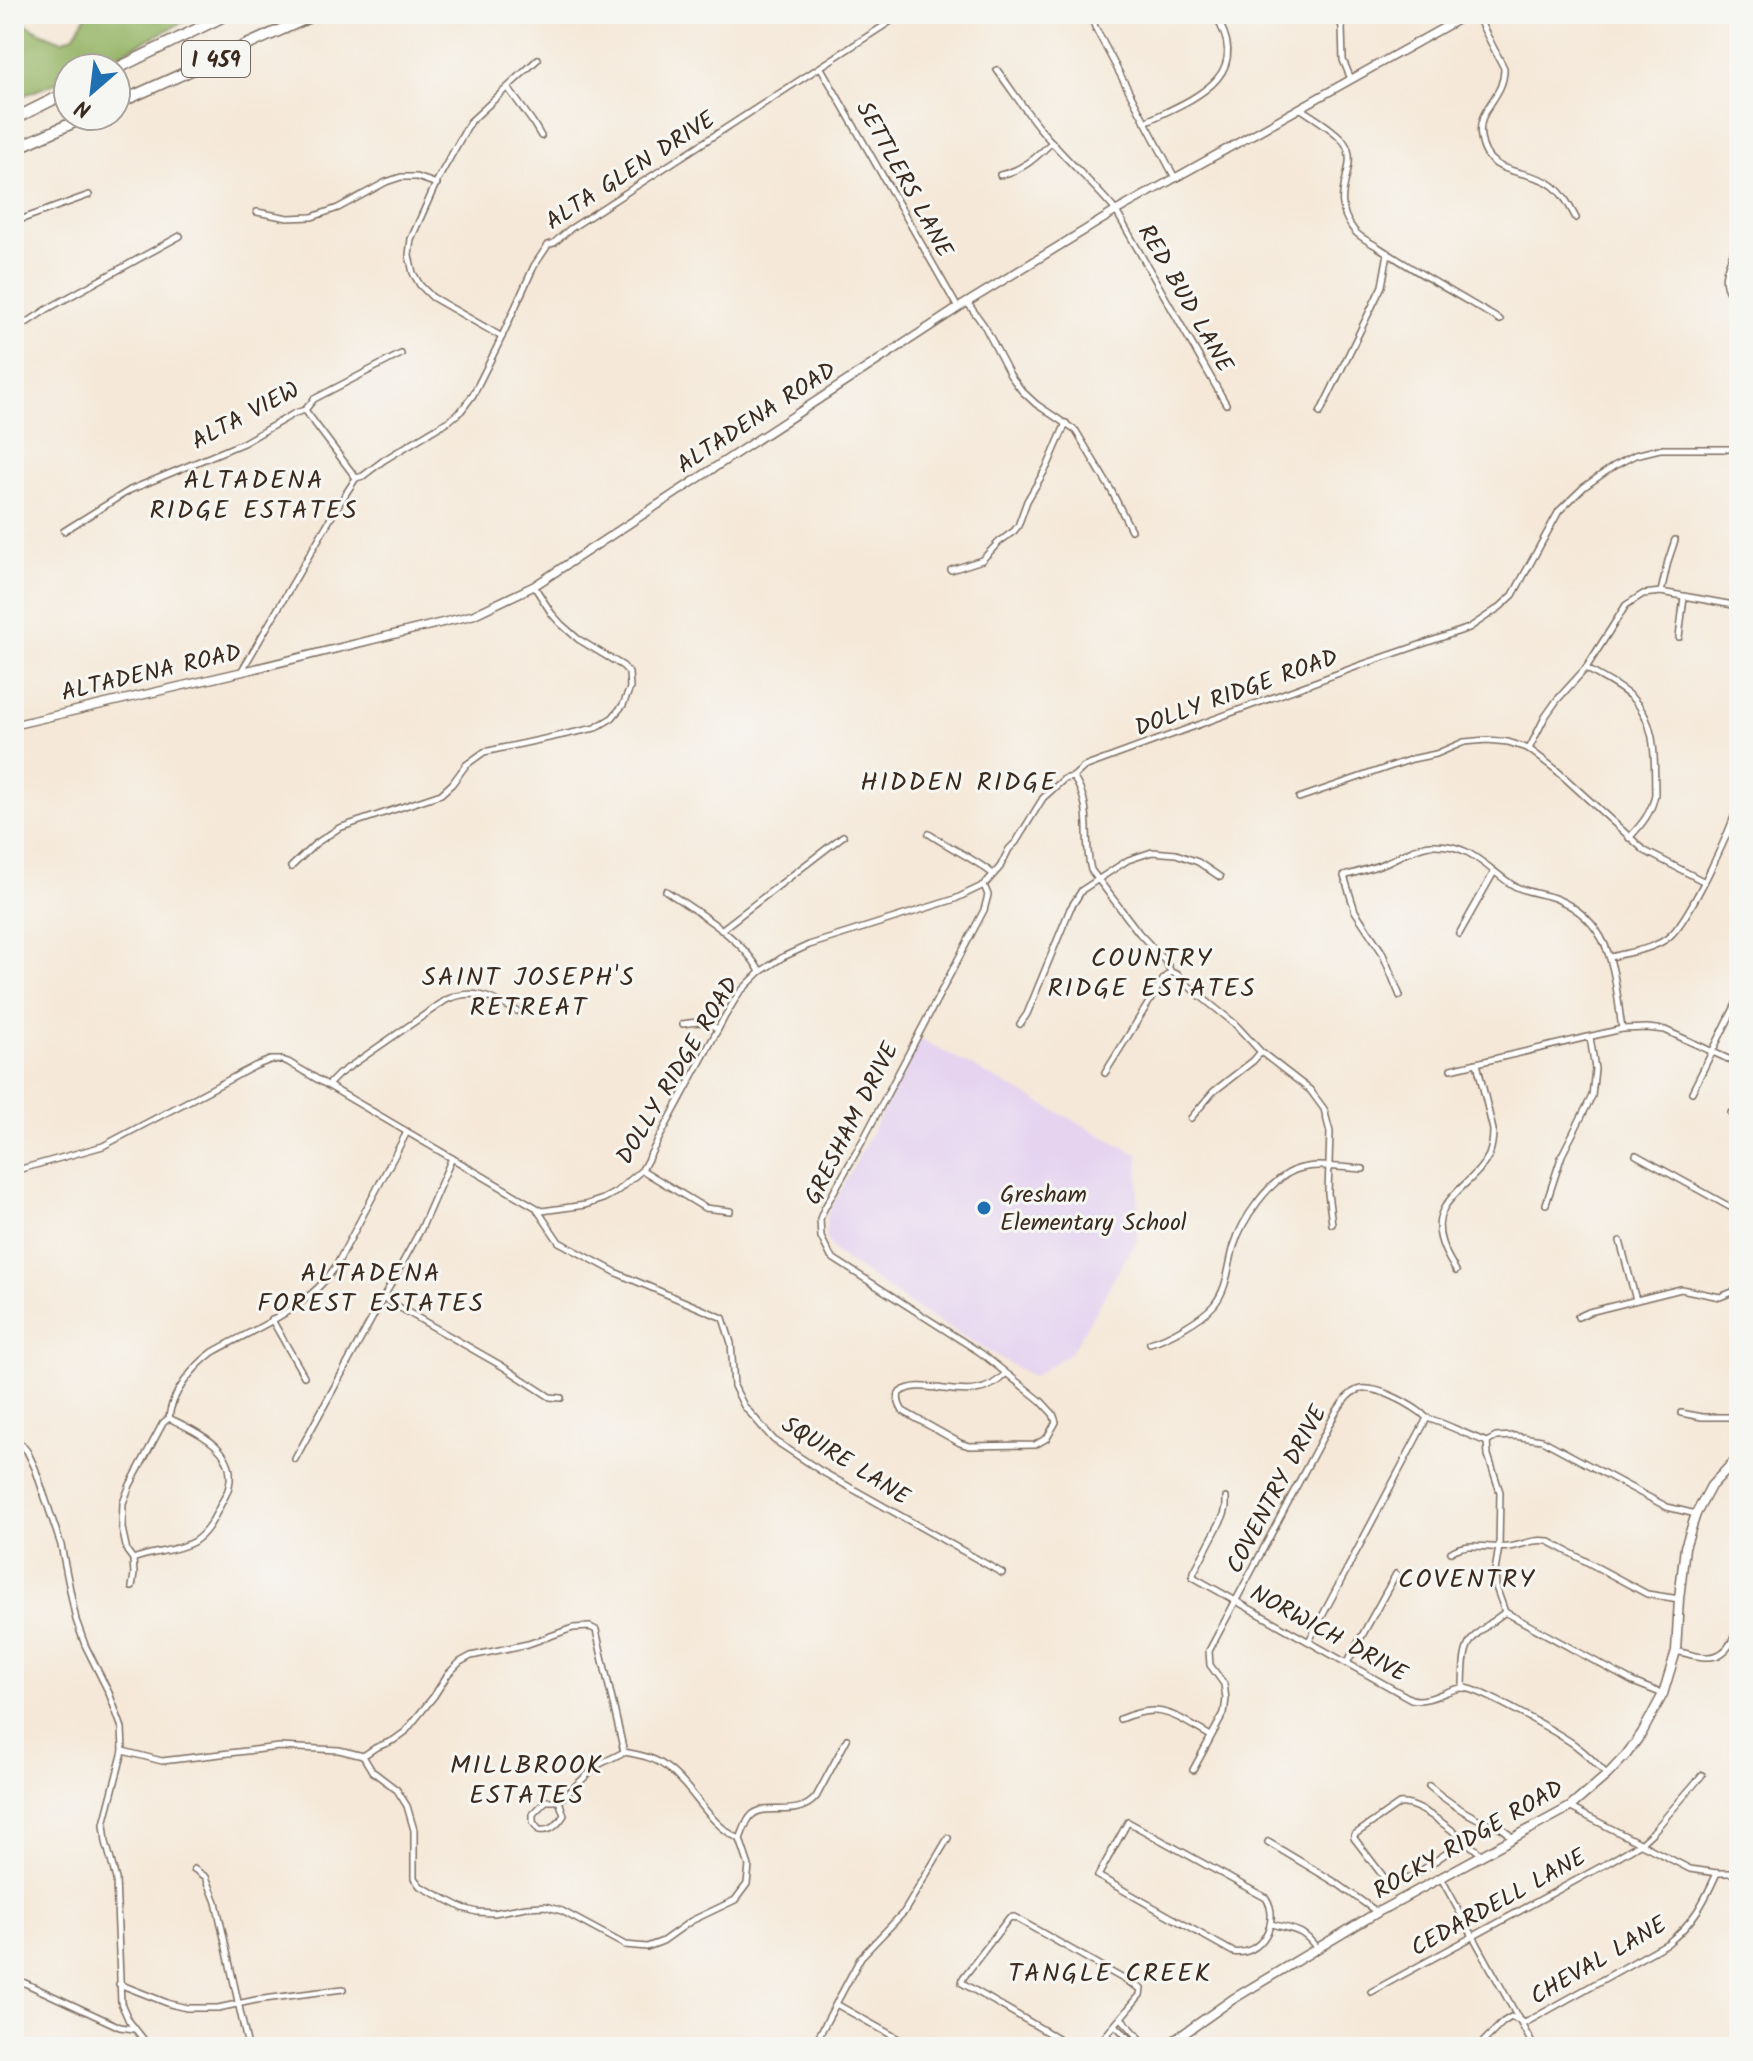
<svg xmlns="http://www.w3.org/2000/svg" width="1753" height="2061" font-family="Kalam,sans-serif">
  <rect width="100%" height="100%" fill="#f6f6f2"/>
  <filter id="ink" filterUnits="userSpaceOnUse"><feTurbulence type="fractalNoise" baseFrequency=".0125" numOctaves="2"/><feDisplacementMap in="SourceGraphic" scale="16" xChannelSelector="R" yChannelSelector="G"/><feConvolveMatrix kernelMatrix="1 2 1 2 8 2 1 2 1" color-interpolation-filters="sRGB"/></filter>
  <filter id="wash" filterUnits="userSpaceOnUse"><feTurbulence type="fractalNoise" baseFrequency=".006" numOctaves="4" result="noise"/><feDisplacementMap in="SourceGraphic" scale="32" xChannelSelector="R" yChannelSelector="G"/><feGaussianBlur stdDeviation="1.8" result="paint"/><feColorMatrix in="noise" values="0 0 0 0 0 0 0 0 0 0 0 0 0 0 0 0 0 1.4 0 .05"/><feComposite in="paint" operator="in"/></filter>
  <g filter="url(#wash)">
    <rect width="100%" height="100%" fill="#f5e8d8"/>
    <polygon fill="#e5d3f0" points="920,1039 1139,1155 1137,1239 1072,1351 1033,1377 922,1312 835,1253 825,1236 827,1215 848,1177"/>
    <polygon fill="#97b567" stroke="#697042" stroke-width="2" points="87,14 199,14 91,68 68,68 68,78 14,99 14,18 40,32 62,41 73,36"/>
  </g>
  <g filter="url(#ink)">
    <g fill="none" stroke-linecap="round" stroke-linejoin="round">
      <g stroke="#7c6c5f" stroke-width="8">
        <g id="minor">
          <polyline points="1091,14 1095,27 1175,178"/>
          <polyline points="1337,14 1342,27 1343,60 1351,79"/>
          <path d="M1476,14L1504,68C1505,98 1476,108 1481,137C1486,177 1524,168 1549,183C1562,191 1569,205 1576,218"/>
          <polyline points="821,68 958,308"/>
          <path d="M997,70C1012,90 1026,112 1042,131C1065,159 1093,183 1116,211L1226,404"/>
          <polyline points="508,88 532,121 541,136"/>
          <path d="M1300,108C1312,117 1336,130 1344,142C1362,167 1326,194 1353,229C1358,237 1370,242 1378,247C1418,273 1459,296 1500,320"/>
          <path d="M1145,122C1193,99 1256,77 1214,14"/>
          <path d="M1000,175C1023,170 1036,158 1052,142"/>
          <polyline points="257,212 288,218 312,217 338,208 386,182 401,177 417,177 437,184"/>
          <polyline points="14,222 89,195"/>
          <path d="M1739,241C1729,262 1714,286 1739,302"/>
          <polyline points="967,302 985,327 1010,375 1022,391 1036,404 1076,431 1111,490 1131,530"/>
          <polyline points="14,331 49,308 180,236"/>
          <polyline points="502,337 432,297 420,285 413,273 409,255 411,239 438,179 470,122 538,59"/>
          <polyline points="305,410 356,478"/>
          <polyline points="1320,413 1382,286 1388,253"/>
          <polyline points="64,531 130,490 243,443 295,413 305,410 314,399 401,354"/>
          <polyline points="951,570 982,560 999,542 1014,531 1018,526 1027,501 1048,465 1066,423"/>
          <polyline points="1661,592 1668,561 1675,540"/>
          <polyline points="1679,637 1684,597"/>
          <path d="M1586,668C1601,678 1621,686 1633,699C1658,724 1654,762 1655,794C1652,813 1641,825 1629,838"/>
          <polyline points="241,672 339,504 356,478 363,476 384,460 450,420 461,411 473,395 498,345 534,266 548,245 554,243 570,229 902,14"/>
          <polyline points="1529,749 1545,717 1557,700 1586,668 1626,605 1643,594 1661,592 1739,606"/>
          <path d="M1073,777C1095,808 1082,837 1091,870L1139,933L1166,962L1171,972L1178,975L1194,991L1234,1023L1261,1052L1310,1090L1324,1109L1330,1132L1328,1193L1332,1224"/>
          <polyline points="1299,798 1412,759 1436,754 1464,742 1487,740 1508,742 1529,749 1555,769 1645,851 1703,881"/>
          <path d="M929,834C950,848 973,858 993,874"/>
          <polyline points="291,867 315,844 339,828 441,794 452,784 466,765 484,752 595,728 612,718 623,705 630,688 629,673 623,666 578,639 561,624 552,614 534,586"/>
          <path d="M984,885L988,895L984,910L862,1142L824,1209L820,1219L821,1237L831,1257L981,1353L1041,1401L1053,1414L1056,1422L1047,1438L1035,1445L969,1446L960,1443L903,1411C899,1405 897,1400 899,1393C926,1373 973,1411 1006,1373"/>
          <path d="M666,891C695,910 745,941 760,972"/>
          <polyline points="721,930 843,836"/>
          <polyline points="1459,934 1494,872"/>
          <path d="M1611,957C1629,952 1656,949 1670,936C1690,918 1731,830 1739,802"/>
          <path d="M1400,996L1382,952L1355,911L1344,876C1358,872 1372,868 1385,863C1399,857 1416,846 1431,845C1469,843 1483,865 1511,884C1524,893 1543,893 1557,899C1615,924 1614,976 1622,1029"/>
          <path d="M683,1024C697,1021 705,1021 718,1029"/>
          <polyline points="1020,1024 1027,1014 1070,909 1082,890 1128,860 1152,852 1176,854 1198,862 1220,877"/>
          <polyline points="1451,1069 1622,1029 1647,1028 1665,1030 1739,1064"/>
          <polyline points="1105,1073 1164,978 1171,972"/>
          <path d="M328,1085L339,1074L446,1000C475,987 491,998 517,1011"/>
          <polyline points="1692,1092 1739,998"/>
          <polyline points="1731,1113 1739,1115"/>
          <polyline points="1191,1118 1213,1092 1253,1061 1261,1052"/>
          <polyline points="1636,1155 1739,1212"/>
          <polyline points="642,1170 705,1208 730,1211"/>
          <polyline points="14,1171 103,1146 255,1066 270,1060 282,1060 288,1062 542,1211 585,1205 603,1199 616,1192 642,1170 724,1018 739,993 760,972 783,957 809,945 955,899 984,885 1000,867 1009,849 1016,842 1043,798 1064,779 1073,777 1084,767 1361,665 1469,628 1500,607 1513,595 1559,511 1584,487 1614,466 1635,455 1660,449 1739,449"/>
          <polyline points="1546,1204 1562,1155 1592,1096 1595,1069 1590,1037"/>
          <polyline points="538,1211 559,1242 619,1274 723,1318 731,1343 734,1386 744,1406 774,1440 821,1471 1002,1573"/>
          <polyline points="1620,1241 1636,1300"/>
          <path d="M1456,1271C1451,1262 1445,1253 1442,1243C1427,1199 1474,1187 1489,1155C1492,1147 1493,1138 1493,1130L1477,1063"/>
          <polyline points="383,1298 502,1366 550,1397 561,1398"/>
          <polyline points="1578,1317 1589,1312 1681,1289 1720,1297 1735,1291 1739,1287"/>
          <polyline points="272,1320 304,1376"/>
          <path d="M1150,1343C1168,1338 1202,1319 1214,1305C1228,1288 1228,1266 1234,1246C1242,1220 1268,1181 1295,1170C1315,1162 1341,1168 1363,1169"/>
          <polyline points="1681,1413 1702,1417 1739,1417"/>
          <polyline points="14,1436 27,1451 35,1468 61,1545 76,1620 85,1645 109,1693 122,1728 123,1751 104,1824 106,1842 116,1879 121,2003 129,2021 144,2040 146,2047"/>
          <polyline points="1487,1442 1488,1455 1500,1492 1499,1547 1495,1571 1496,1587 1505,1612"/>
          <polyline points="295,1459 421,1229 452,1158"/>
          <path d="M1226,1498V1507L1224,1515L1194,1572L1193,1577L1411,1699C1432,1704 1447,1687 1465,1688C1483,1690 1558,1733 1575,1745C1587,1754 1597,1764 1607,1775"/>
          <path d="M1451,1552C1469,1540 1489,1550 1509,1547C1525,1545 1529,1539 1548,1541L1647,1594L1679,1599"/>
          <path d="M133,1559C152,1551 175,1552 193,1542C206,1534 212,1522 219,1508C222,1501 228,1493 229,1486C238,1448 195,1431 169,1418"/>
          <path d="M132,1587L134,1574L133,1559L127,1551L122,1528L123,1503L130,1485L163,1423L169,1418C171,1393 194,1366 213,1352C256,1328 308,1309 336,1266L407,1132"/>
          <polyline points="1505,1612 1633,1682 1663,1694"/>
          <polyline points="1309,1641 1427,1418"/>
          <path d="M1676,1651C1686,1653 1698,1658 1708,1657C1730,1657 1738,1632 1738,1614C1737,1607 1735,1601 1734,1595C1733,1583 1736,1573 1739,1563"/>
          <polyline points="1347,1663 1396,1574"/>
          <path d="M1463,1688C1464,1638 1466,1642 1505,1612"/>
          <path d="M1120,1719C1163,1701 1174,1716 1211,1736"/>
          <polyline points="123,1751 162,1761 279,1747 339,1750 363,1756 375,1748 394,1740 405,1732 434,1696 448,1674 460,1662 471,1656 528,1644 573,1628 590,1627 596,1630 624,1752"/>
          <path d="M624,1752C639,1755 654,1757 666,1767C694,1787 708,1825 740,1839"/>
          <path d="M363,1756L372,1771L397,1790L407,1806L414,1830V1878L420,1886L463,1908L477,1912L494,1913L526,1907L545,1906L562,1911L625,1945L647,1947L663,1941L691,1921L735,1900L747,1884L749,1866L740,1839C743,1832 746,1821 751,1816C764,1801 797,1820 816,1797L847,1739"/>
          <path d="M1193,1770L1224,1713L1226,1699L1224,1684L1210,1665L1209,1651L1336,1412C1342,1404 1347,1394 1357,1390C1374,1384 1406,1402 1420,1412C1426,1416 1423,1417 1430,1419C1449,1425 1467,1435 1487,1442L1496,1437L1514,1436L1542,1440L1667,1507L1696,1514"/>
          <path d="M1429,1786C1444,1799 1460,1810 1478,1819C1493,1826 1502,1824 1512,1838"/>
          <path d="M546,1801H559L564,1815C558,1825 550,1832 539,1830L533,1822V1814Z"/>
          <polyline points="559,1801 598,1765 624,1752"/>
          <polyline points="1571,1808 1690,1869 1717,1873 1739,1873"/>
          <path d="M1128,1822L1266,1898C1281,1921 1261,1957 1233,1952L1098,1876Z"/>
          <path d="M1464,1841L1412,1877L1389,1884L1354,1838V1835L1399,1804C1421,1801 1464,1840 1482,1855"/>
          <polyline points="1268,1842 1338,1884 1377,1912"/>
          <polyline points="194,1869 206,1877 216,1902 248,2047"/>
          <polyline points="1441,1878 1534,2047"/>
          <path d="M1271,1924C1293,1930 1303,1928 1317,1949"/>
          <polyline points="14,1978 120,2027 134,2029"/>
          <polyline points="119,1984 170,2004 187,2008 218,2008 256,2000 343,1989"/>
          <polyline points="1371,1992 1604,1865 1641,1843 1653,1832 1702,1775"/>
          <polyline points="836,2004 913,2047"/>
          <polyline points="1121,2018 1148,2047"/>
          <polyline points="1115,2025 1138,2047"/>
          <polyline points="813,2047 861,1957 904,1912 948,1838"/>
          <polyline points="1073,2047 962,1983 963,1978 1009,1918 1014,1917 1141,1989 1140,1995 1096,2047"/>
          <path d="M1478,2047L1503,2022L1511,2017L1525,2023L1668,1943C1694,1922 1704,1902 1717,1873"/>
        </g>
      </g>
      <g stroke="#7c6c5f" stroke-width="10">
        <polyline id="tertiary" points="14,725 241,672 473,615 534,586 958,308 1116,211 1468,14"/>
      </g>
      <g stroke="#7c6c5f" stroke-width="11">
        <polyline id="secondary" points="1165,2047 1233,1999 1378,1912 1570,1807 1607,1775 1626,1755 1642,1733 1663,1694 1676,1651 1679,1599 1685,1547 1696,1514 1711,1486 1739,1456"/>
      </g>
      <g stroke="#7c6c5f" stroke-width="13">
        <g id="motorway">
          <polyline points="116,69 228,14"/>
          <polyline points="116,104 316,14"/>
          <polyline points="14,119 68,92"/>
          <polyline points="14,149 88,116"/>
        </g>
      </g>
      <use href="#minor" stroke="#fff" stroke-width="5"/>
      <use href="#tertiary" stroke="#fff" stroke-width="7"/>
      <use href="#secondary" stroke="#fff" stroke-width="8"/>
      <use href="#motorway" stroke="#fff" stroke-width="10"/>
    </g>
  </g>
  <circle fill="#1f6fb2" stroke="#f6f6f2" stroke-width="3" cx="984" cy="1208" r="8"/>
  <g text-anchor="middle" stroke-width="6" stroke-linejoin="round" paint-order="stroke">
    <rect fill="#f6f6f2" stroke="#73675e" stroke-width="2" x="182" y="41" width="68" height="36" rx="6"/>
    <g font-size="22" font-weight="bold" fill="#3b2a1e">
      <text x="216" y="67">I 459</text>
    </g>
    <g font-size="24" fill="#3b2a1e" stroke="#f6f6f2">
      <text transform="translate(630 170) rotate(-33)" y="8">ALTA GLEN DRIVE</text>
      <text transform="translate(905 179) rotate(61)" y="8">SETTLERS LANE</text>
      <text transform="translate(1186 298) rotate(60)" y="8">RED BUD LANE</text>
      <text transform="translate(245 415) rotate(-28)" y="8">ALTA VIEW</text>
      <text transform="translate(756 417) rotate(-33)" y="8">ALTADENA ROAD</text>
      <text transform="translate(151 672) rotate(-13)" y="8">ALTADENA ROAD</text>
      <text transform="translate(1236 692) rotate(-20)" y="8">DOLLY RIDGE ROAD</text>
      <text transform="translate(677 1070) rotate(-59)" y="8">DOLLY RIDGE ROAD</text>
      <text transform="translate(851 1123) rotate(-63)" y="8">GRESHAM DRIVE</text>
      <text transform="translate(846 1460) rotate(32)" y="8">SQUIRE LANE</text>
      <text transform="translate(1276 1489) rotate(-62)" y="8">COVENTRY DRIVE</text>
      <text transform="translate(1329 1633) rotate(29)" y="8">NORWICH DRIVE</text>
      <text transform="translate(1468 1839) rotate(-30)" y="8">ROCKY RIDGE ROAD</text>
      <text transform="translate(1498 1902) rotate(-29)" y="8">CEDARDELL LANE</text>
      <text transform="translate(1598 1960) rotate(-30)" y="8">CHEVAL LANE</text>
    </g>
    <g font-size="24" fill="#3b2a1e" stroke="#f6f6f2" text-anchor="start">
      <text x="1000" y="1202">Gresham<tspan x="1000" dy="28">Elementary School</tspan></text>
    </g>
    <g font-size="26" letter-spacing="2" fill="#3b2a1e" stroke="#f6f6f2">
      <text x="254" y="488">ALTADENA<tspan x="254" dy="30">RIDGE ESTATES</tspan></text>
      <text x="959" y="790">HIDDEN RIDGE</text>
      <text x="1152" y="966">COUNTRY<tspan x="1152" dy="30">RIDGE ESTATES</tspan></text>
      <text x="529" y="985">SAINT JOSEPH'S<tspan x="529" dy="30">RETREAT</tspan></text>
      <text x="371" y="1281">ALTADENA<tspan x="371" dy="30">FOREST ESTATES</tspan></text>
      <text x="1467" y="1587">COVENTRY</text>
      <text x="527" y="1773">MILLBROOK<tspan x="527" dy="30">ESTATES</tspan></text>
      <text x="1110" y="1981">TANGLE CREEK</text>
    </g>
  </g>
  <rect width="1753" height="2061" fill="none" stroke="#f6f6f2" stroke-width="48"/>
  <g transform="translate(92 92) rotate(208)"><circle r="38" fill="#f6f6f2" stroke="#aba49d" stroke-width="2"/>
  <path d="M0-6L14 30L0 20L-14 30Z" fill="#1f6fb2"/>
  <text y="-12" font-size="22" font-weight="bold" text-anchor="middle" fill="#3b2a1e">N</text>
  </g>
</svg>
